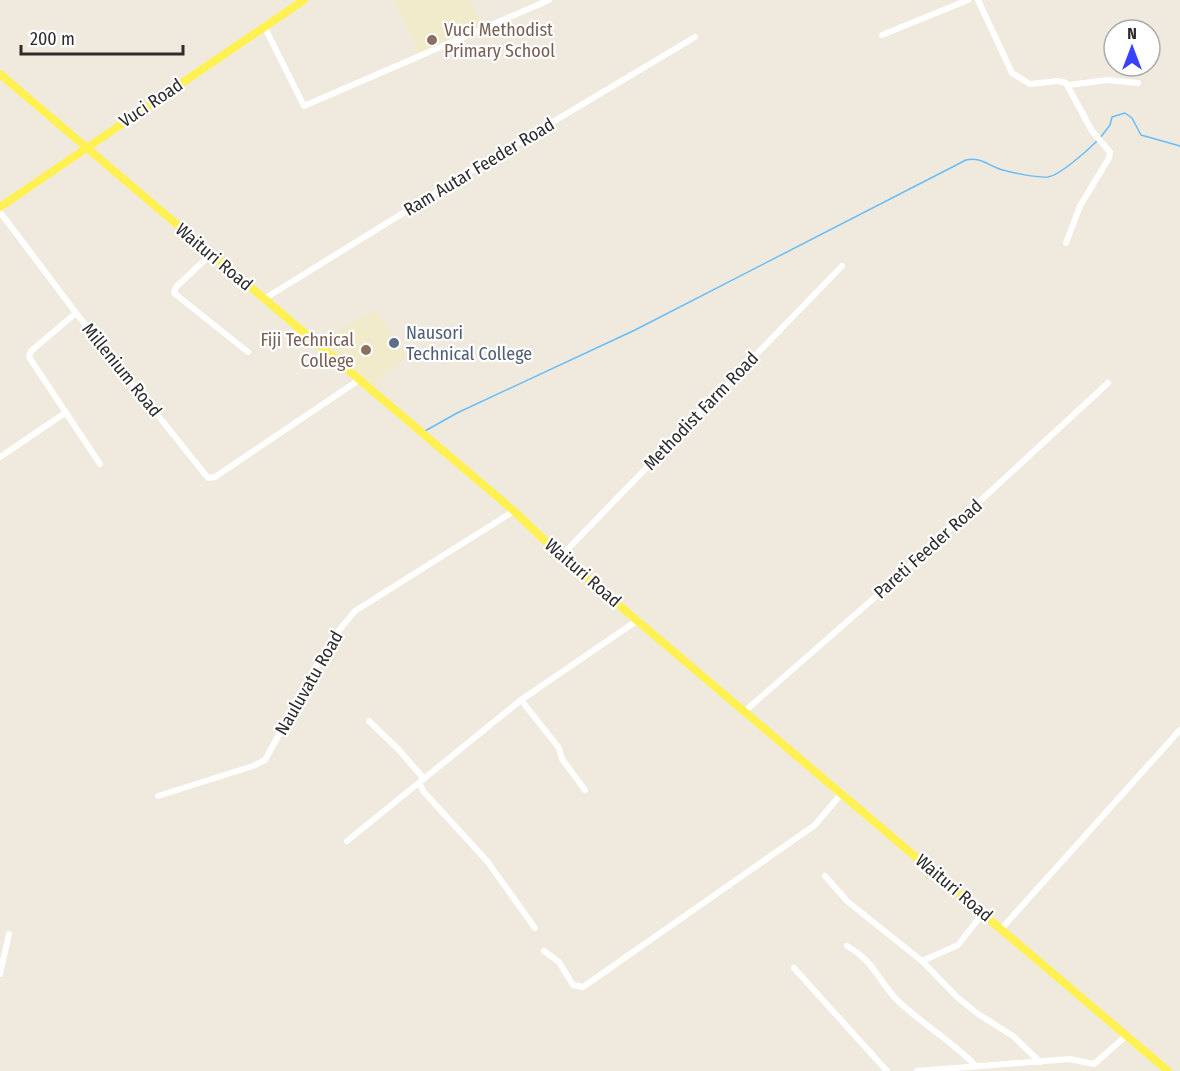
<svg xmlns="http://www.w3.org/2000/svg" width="1180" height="1071" font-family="'Fira Sans Condensed',sans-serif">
  <rect width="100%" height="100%" fill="#efeadd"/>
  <g fill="#f2ebcb">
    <polygon points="394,0 470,0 482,26 419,54"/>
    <polygon points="375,310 408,357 372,386 319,342"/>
  </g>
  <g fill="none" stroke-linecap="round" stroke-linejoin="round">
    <g stroke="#66bdfb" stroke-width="1.5">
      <polyline points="1100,138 1110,125 1112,117 1125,113 1132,118 1141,135 1180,146"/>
      <path d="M425,431L457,413L635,330L966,160C979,157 985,163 997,168C1007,172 1037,178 1048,177C1060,175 1087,151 1097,141"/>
    </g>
    <g stroke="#fff" stroke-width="6">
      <polyline points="978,0 1012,73 1030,84 1058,81 1066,83 1092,131 1110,152 1109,158 1080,206 1066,243"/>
      <polyline points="264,26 304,106 549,0"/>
      <polyline points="882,35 968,0"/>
      <polyline points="1069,85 1107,80 1138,83"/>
      <polyline points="0,212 76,313 208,478 215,477 359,380"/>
      <polyline points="211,254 176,287 174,293 248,352"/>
      <polyline points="264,299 484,163 695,37"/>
      <polyline points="76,313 31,351 29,357 100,464"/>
      <polyline points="0,457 65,413"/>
      <polyline points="561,556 842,266"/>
      <polyline points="521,700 559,748 562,759 585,790"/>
      <polyline points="745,711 889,585 1108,383"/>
      <polyline points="369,721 399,750 424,779"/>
      <polyline points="419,783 424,792 487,861 535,928"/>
      <polyline points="158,796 253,766 265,760 331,640 355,611 514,511"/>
      <polyline points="347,841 521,700 638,620"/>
      <polyline points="825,876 848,902 922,961 957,997 978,1014 1013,1036 1040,1062"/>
      <polyline points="1002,928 1180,730"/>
      <path d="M847,946C875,962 877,979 897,1000C922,1024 952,1041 976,1066"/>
      <polyline points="544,951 559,962 573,985 583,987 815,825 842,793"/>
      <polyline points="922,961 958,945 983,913"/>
      <polyline points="794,968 887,1071"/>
      <polyline points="0,974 9,934"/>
      <polyline points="917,1071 1070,1059 1094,1064 1126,1036"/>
    </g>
    <g stroke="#fff152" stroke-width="8">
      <polyline points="0,74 514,511 561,556 1168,1071"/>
      <polyline points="0,207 304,0"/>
    </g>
  </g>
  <g fill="#8d6e63" stroke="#fff" stroke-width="2">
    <circle cx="432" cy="40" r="6"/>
    <circle cx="366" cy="350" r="6"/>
  </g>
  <circle fill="#5c6f8a" stroke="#fff" stroke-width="2" cx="394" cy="343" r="6"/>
  <g text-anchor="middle" stroke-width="4.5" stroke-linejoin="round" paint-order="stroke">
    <g font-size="18" fill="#785e54" stroke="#fff" text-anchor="start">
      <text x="444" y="36">Vuci Methodist<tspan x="444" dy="21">Primary School</tspan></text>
      <text x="354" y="346" text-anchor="end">Fiji Technical<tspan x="354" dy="21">College</tspan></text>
    </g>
    <g font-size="18" fill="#2c2c2c" stroke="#fff">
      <text transform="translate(151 103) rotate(-34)" y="6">Vuci Road</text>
      <text transform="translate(479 167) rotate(-31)" y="6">Ram Autar Feeder Road</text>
      <text transform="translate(214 257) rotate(40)" y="6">Waituri Road</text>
      <text transform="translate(122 370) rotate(51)" y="6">Millenium Road</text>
      <text transform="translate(701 411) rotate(-46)" y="6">Methodist Farm Road</text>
      <text transform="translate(928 549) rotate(-42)" y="6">Pareti Feeder Road</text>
      <text transform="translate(583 573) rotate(41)" y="6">Waituri Road</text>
      <text transform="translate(309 683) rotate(-60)" y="6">Nauluvatu Road</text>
      <text transform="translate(954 888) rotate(40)" y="6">Waituri Road</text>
    </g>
    <g font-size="18" fill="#4e5e75" stroke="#fff" text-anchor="start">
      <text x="406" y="339">Nausori<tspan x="406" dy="21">Technical College</tspan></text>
    </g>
  </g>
  <g transform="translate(1132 48)"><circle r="28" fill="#ffffff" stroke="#ababab" stroke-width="1.5"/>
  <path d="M0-4.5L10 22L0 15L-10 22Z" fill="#3a41ff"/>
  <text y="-9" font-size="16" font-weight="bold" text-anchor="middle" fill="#2c2c2c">N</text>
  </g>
  <path d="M21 45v9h162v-9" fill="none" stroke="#2c2c2c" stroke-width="3"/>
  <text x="30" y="45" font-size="18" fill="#2c2c2c" stroke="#ffffff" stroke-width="4.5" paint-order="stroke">200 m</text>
</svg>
